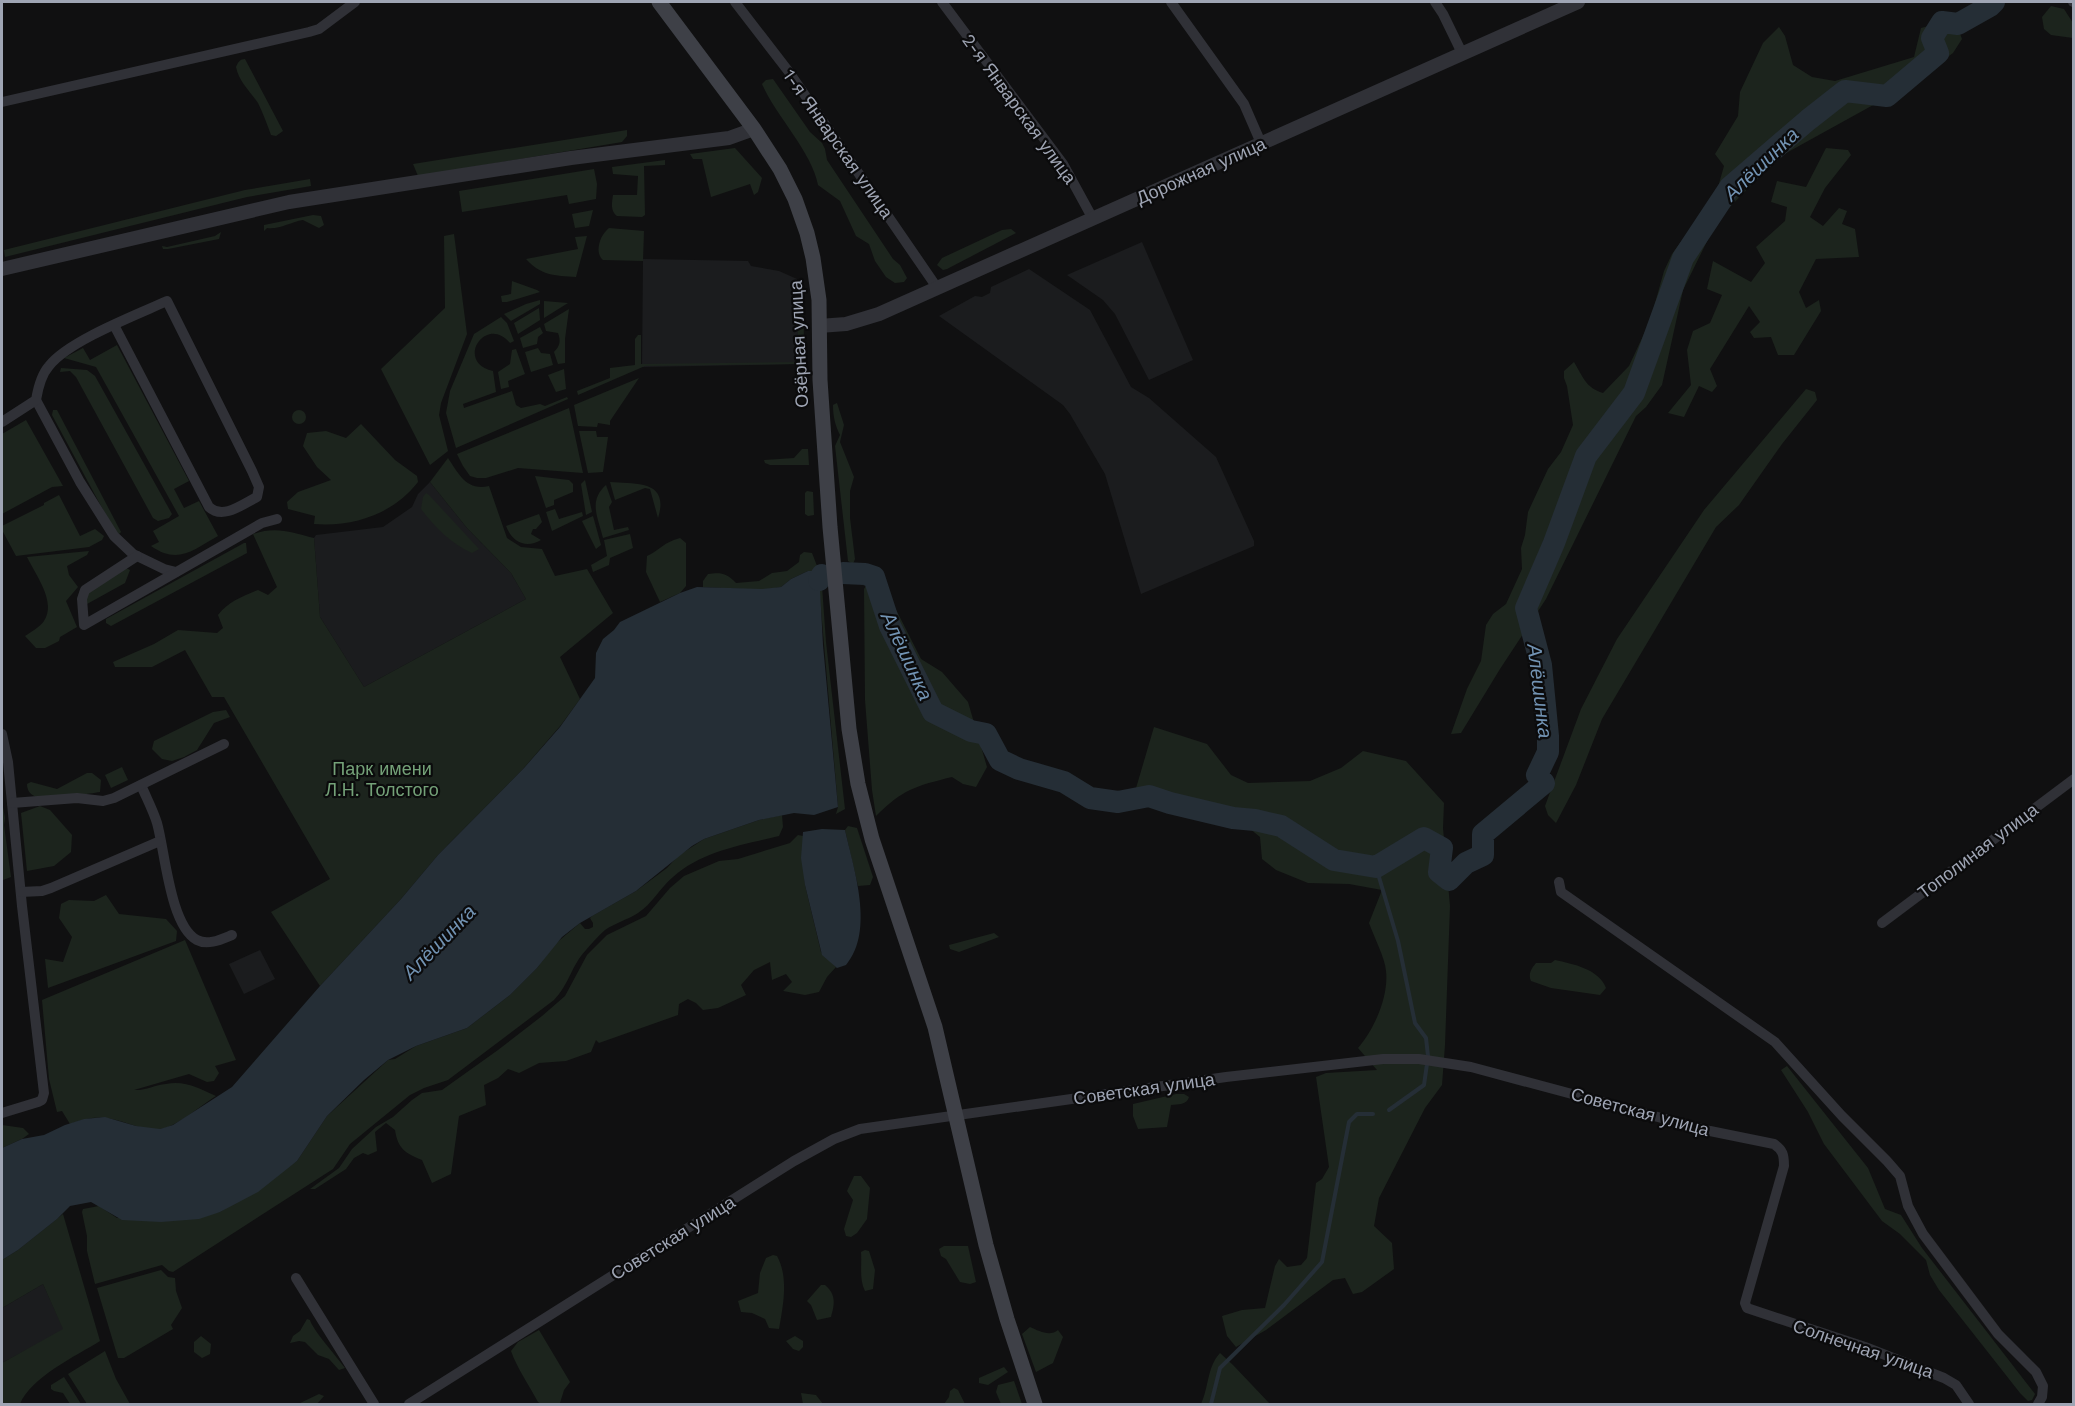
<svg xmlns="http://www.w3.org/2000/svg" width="2075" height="1406" font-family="'Work Sans',sans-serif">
  <rect width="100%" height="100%" fill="#101011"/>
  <g fill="#1b1c1e">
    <polygon points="1142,242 1193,360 1149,380 1115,314 1103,300 1067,275"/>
    <polygon points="643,259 748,261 751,266 779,271 797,279 799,364 642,367"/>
    <polygon points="1029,269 1090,310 1131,387 1149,398 1216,457 1254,541 1254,546 1141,594 1105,474 1070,414 1063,405 939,316 975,296 982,297 990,293 991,287"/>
    <polygon points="430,482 467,528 511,573 526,599 364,687 320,617 314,538 316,535 383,527 412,507 418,494"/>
    <polygon points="260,950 275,979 244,994 229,964"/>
    <polygon points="43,1284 64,1330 2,1363 2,1308"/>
  </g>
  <g fill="#1c241d">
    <polygon points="2051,6 2064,9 2073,23 2073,38 2051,35 2044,29 2042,17"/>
    <path d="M1942,12L1954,17L1962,39L1953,53L1913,83L1779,157L1718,219L1683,290L1662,385L1646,407L1636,416L1546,599L1500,669L1461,733L1451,734L1467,689L1481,661L1486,625L1493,614L1506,604L1522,569L1521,548L1525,535L1528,512L1548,469L1561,452L1573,425L1567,386L1564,378V371L1574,362C1583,377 1586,388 1603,393L1629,366L1650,321L1664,271L1672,254L1716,194L1724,166L1715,154L1738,116L1740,92L1763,43L1779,27L1785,36L1793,65L1812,77L1835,81L1914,57L1921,28L1929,26L1934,15Z"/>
    <path d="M245,59L283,131L276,136L271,135C267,124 263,113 258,103C250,91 239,82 236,67C238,62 240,59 245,59Z"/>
    <path d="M773,79L810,132L822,143L825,149L827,160L893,259L900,265L907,278L904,282L895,283L886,277L875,261L869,244L856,236L840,201L818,185C812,152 776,116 762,84L766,80Z"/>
    <polygon points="627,130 627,136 622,142 418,176 413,164"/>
    <polygon points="735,148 762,178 758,192 754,195 750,184 711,197 702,159 693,159 690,154"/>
    <polygon points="1826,148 1848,150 1851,155 1825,188 1810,217 1823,226 1839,208 1847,211 1842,224 1855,229 1859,257 1816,259 1799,292 1806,308 1819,300 1821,311 1794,355 1778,355 1771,337 1754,338 1750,332 1760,322 1749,306 1710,369 1717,386 1712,392 1699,386 1684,417 1668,413 1691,385 1687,350 1693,331 1710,323 1722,295 1707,289 1713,261 1751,282 1765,263 1756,247 1785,221 1787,207 1771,202 1777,181 1806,187"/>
    <path d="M665,160V165L644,166L645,215L642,217L617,216C610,211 612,202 613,195H637L638,176L613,174L612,167Z"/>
    <polygon points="594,169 597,184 596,199 569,204 567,195 462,212 459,191"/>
    <polygon points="310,179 311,186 247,197 5,257 4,250 245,190"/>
    <polygon points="593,210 589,226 575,228 572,214"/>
    <path d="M313,215L321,216L324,225L319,228L303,220C291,222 278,230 267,228L264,231V225Z"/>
    <path d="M609,228L644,231L643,261L603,260C594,252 600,235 609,228Z"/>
    <polygon points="1011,229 1016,233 947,269 943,270 937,265 942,258 1002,230"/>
    <polygon points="221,232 219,239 168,249 163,249 162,246 167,247 215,236"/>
    <polygon points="454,234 467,334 441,403 439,415 448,451 430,465 381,369 445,308 444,236"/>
    <path d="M587,236L576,277C555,276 540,275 526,259L578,249L575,237Z"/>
    <polygon points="512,281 537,290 540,292 507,302 502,302 501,296 511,294"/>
    <polygon points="797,296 803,296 804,341 798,341"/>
    <polygon points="540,300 540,304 511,321 504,314 526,304"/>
    <polygon points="544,301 568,303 544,318"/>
    <polygon points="539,308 540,320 518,334 514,323"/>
    <path d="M569,309L565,339V363L558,364L554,352C560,346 561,341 558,333L546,331L544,324Z"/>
    <path d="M501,317L507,323L514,341L510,343C486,314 454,362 493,371L496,392L463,404L464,408L512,391L516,405L521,408L540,404L545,406L567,397L568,399L456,448L446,413L450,391L474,334Z"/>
    <polygon points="540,327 543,333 538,337 537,344 523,348 520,338"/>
    <polygon points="638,335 641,335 641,364 799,362 799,364 645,366 578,395 577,391 610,378 610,368 635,365 635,339"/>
    <path d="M117,345L189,481L174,489L184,508L199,501L218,536C193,550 178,565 151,546L159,542L153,531L179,516L96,367L64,358L83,348L90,360Z"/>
    <polygon points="538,348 541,353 550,354 553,365 531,372 525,352"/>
    <polygon points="516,349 525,374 508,381 509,387 501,389 498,372 510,364 512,350"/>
    <polygon points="61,368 87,370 95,376 172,514 169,518 158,521 153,518 76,377 70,371 60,372"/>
    <polygon points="564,369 566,389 556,392 548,375"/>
    <polygon points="639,378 610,421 610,425 598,423 597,427 578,426 574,405"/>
    <polygon points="1806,389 1815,392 1817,400 1782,444 1739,505 1716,527 1602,719 1576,785 1556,823 1548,815 1545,806 1581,709 1617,639 1704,510"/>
    <path d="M837,403L844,425L840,442L854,477L850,491V518L855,559L853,564L848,561L835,446L840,435C835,425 833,416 833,405Z"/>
    <polygon points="569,408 583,473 518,468 486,478 477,478 470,476 463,466 457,454"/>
    <polygon points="53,410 57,410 121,532 119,534 115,532 52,415"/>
    <circle cx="299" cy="417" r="7"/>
    <polygon points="26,420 63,486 52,487 2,514 2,434"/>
    <path d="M361,424L395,460L417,476L418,482C393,514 354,527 314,524L315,516L288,509L287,502L298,492L331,480L317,467L303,446L307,433L326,431L346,438Z"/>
    <polygon points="579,431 596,431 597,437 608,437 603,472 588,473"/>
    <polygon points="802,449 808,449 809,465 770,465 765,463 764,460 794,458"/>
    <path d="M448,458C459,474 466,491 489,486L507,538L521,547L542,549L555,576L587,569L613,613L560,657L580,699L561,725L523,769L438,855L401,899L320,986L271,912L330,879L224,697H212L185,650L152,667H115L113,662L154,644L178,630L217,633L223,628L218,615C228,602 243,596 258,590L268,595L277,587L253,534C275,526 292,532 314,538L320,617L364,687L526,599L511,573L467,528L430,482Z"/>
    <polygon points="535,476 569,480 573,484 573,492 554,500 554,505 546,508"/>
    <polygon points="585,480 592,512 586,515 581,484"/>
    <path d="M610,482C636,484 670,480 658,518L650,489L645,488L615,500Z"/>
    <path d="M606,485L612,502L609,507L614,530L628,527L629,530L603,538C598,517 588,501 606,485Z"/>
    <polygon points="807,491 813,492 814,515 808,516 805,514 805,493"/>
    <path d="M426,493L429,495L479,549L472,553C451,544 435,527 421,509L423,497Z"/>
    <polygon points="59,495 80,536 95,529 104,536 102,540 89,547 16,556 2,530 2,526 44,505 44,503"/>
    <polygon points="555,509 559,519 582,512 583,516 552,531 546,512"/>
    <path d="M539,514L542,522L536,529H533L531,534L541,540C526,549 512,542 506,526Z"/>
    <polygon points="593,516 601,545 596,549 582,521"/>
    <polygon points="630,534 633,548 610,558 609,565 593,572 591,565 607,556 604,540"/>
    <path d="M680,538L686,543V586L680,593L660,602L646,572L647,556C660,550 664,542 680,538Z"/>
    <polygon points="244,543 246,543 247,553 111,626 106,623 106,619"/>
    <path d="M89,551L87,555L67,566L69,575L78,587L66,601L77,627L60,637L59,641L45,648H36L25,636C31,632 40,627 44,621C57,602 35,574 27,557Z"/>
    <path d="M804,552L812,553L819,571H808L791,579L781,587L762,590L703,587V581L708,574C721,572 727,573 736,583L759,581L772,573L787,571L799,562L800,555Z"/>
    <polygon points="124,567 130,570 125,583 87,604 87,594"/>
    <path d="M876,570L921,659L942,672L968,702L987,767L976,787L963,784L952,777C916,786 903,789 876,816L872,790L865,700L864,589Z"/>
    <polygon points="819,586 822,586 826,642 845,809 836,814 838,807"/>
    <polygon points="226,710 230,717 214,723 197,750 184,757 172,761 162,759 152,749 154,741 213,712"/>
    <path d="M1154,727L1207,744L1231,775L1248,783L1310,781L1341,768L1363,751L1406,761L1444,803L1443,828L1450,906L1445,1045L1442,1085L1425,1108L1379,1198L1374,1226L1392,1243L1394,1269L1362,1292L1353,1294L1345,1278L1333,1280L1266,1330L1236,1347L1227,1336L1222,1316L1242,1310L1265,1308L1275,1266L1279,1259L1287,1267L1301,1265L1307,1258L1316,1183L1322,1179L1329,1167L1316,1077L1326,1073L1377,1070L1358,1048C1374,1030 1389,996 1386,971C1385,958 1374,937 1369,923L1382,890L1349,884L1308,883L1276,870L1262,859L1260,837L1239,820L1184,805L1134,795Z"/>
    <polygon points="122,767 128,780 111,788 105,775"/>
    <path d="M87,773H92L101,780L100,792C87,794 50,800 38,797C31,796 27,791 27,784L31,782L57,789Z"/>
    <polygon points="2,801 5,818 4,825 11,877 3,880 2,877"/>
    <polygon points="40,806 50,810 72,835 71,852 54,866 27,871 21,813"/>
    <path d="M782,815L783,827L779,836C743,845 702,851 673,877C660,888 652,904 638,913C627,920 615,923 605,930C598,936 592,943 586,950C571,966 570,983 554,1000L448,1080L424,1088L410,1095L350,1144L333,1169L173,1272L169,1271L162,1265L95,1284L87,1251V1236L82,1212L83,1209L99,1206L117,1218L220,1212L297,1161L327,1116L388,1060L395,1059L416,1046L467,1028L510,995L537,968L555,944L580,923L585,929H589L593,927V923L590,918L592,916L636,891L667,868L678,856L704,839L759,820Z"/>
    <polygon points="848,826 857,828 873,877 870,885 858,886 845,830"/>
    <path d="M798,835L803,836L805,885L821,952L836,967L827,977L819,992L805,995L783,991L792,982L786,974L772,980L770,962L754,970L741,985L746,995L718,1008L703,1010L696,1003L688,999L679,1004L678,1015L599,1043L596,1040L591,1052L566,1061L539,1063L519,1073L508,1069L498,1078L484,1085L486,1105L459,1116L451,1174L432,1183L422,1160C405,1153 398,1149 395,1130L386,1123L375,1132L377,1151L368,1155L363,1153L354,1158L346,1169L315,1189H310L339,1168L352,1149L376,1127L393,1117L412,1100L422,1093L442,1090L498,1050L542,1016L565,996L587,955L607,935L646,916L670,888L684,876L719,861L738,859L790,843Z"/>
    <polygon points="106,895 119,914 166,919 177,931 176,941 48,988 45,959 63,962 72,937 59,918 61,904 69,900 94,901"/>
    <polygon points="994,933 999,937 959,952 950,949 949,945"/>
    <path d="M185,940L236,1060L215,1066L219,1073L214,1081L207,1082L189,1074L134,1090C144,1091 155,1085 166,1084C185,1080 200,1089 216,1096C201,1105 177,1127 160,1129C142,1131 123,1120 106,1118C94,1116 81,1120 70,1124L62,1111L57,1112L49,1079L42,1000Z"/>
    <path d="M1555,960C1573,964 1599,969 1606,988L1600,995L1551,988L1531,981C1528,974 1531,969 1536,963H1551Z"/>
    <polygon points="1787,1066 1868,1168 1885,1209 1901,1215 1922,1248 2035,1394 2032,1400 2028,1401 2020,1393 1939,1290 1930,1275 1926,1260 1900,1234 1882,1221 1824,1144 1808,1112 1781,1070"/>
    <path d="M1176,1094H1184L1189,1097C1187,1105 1178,1104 1171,1105L1167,1127L1138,1129L1133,1116V1104Z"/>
    <polygon points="2,1125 23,1128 29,1134 22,1139 2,1148"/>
    <polygon points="854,1176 861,1176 870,1188 867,1219 857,1233 851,1237 846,1236 844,1229 853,1200 847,1191"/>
    <path d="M63,1214L100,1341C76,1356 31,1377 20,1404H2V1363L63,1329L43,1284L2,1308V1260L18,1250Z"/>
    <polygon points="944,1246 968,1246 976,1282 970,1284 960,1282 946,1259 941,1256 939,1249"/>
    <path d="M865,1250L869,1251L875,1270L873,1289L865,1291C859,1279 862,1266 861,1252Z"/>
    <path d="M773,1255L777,1256C789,1278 783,1306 779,1329L769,1328L765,1319L752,1313L741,1312L738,1301L758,1293L760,1273L766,1258Z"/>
    <polygon points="161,1270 168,1277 175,1278 176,1291 182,1308 171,1325 173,1329 124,1358 118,1358 97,1288"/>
    <path d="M821,1285H825C836,1294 835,1304 831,1317L817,1320L811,1305L807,1301Z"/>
    <path d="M307,1319L310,1320C312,1329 337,1357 345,1368L339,1370L329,1359L318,1355L305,1342L299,1341L290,1343L293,1336L300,1331Z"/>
    <path d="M1030,1327C1039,1331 1050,1337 1058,1330L1063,1337L1053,1363L1036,1372L1022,1334Z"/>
    <path d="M539,1330L570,1382L564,1390L560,1403C553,1406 543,1406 538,1402C529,1385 517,1368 511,1351L518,1342Z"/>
    <polygon points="201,1336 211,1344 210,1354 202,1358 194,1352 194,1342"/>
    <polygon points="795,1336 803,1341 803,1347 799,1351 793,1349 786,1341"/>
    <polygon points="105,1351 116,1379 130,1404 87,1404 68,1374"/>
    <path d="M1220,1353L1233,1365L1270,1404H1201C1209,1387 1207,1367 1220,1353Z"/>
    <polygon points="1004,1367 1008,1372 988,1385 979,1383 979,1378"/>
    <polygon points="64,1377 81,1404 70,1404 63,1393 54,1391 51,1389 51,1385"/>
    <polygon points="1014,1381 1022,1404 1001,1404 996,1392 998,1385"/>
    <polygon points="954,1388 958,1390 965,1404 944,1404 949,1397 950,1391"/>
    <polygon points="801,1393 816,1395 823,1404 803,1404"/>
    <polygon points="319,1394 324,1396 317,1404 298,1404"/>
  </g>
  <g fill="#252e36">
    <polygon points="808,571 819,571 823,645 838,807 814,815 794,813 759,820 704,839 692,846 636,891 580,923 562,937 537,968 510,995 467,1028 416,1046 388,1060 364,1080 327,1116 297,1161 258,1192 220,1212 199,1219 161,1222 122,1220 91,1202 70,1206 57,1219 18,1250 2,1260 2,1148 22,1139 44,1135 65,1125 84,1119 105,1117 136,1126 160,1129 173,1125 232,1087 320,986 401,899 438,855 524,768 560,727 595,678 596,653 603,639 614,630 620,622 680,593 697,587 762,589 781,587 791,579"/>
    <path d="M822,829L845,830C854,870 875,931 846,965L837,968L822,955L805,885L801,858L803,832Z"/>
  </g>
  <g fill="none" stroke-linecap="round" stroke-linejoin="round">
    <g stroke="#252e36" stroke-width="4">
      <polyline points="1376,867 1398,941 1415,1023 1426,1038 1428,1056"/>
      <polyline points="1389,1110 1424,1085 1427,1064"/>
      <polyline points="1211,1404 1220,1368 1284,1305 1322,1262 1349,1122 1357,1114 1373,1114"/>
    </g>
    <g stroke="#252e36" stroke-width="22">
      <polyline points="843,573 865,574 874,577 890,626 933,712 971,731 986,734 1000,760 1019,769 1064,782 1090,798 1118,802 1149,796 1170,803 1233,818 1255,820 1281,826 1334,860 1376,867 1424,838 1442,848 1439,872 1449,880 1466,863 1483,855 1483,834 1544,783 1537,775 1548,752 1548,736 1541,665 1526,608 1554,543 1586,456 1634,393 1683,258 1730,187 1808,120 1845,91 1887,96 1938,53 1932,38 1942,22 1958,24 1990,6 1994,2"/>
      <polyline points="819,580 822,575"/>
    </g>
    <g stroke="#303137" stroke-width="10">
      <polyline points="735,2 789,72 938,289"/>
      <polyline points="942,2 1063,164 1093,219"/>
      <polyline points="1171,2 1244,104 1261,143"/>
      <polyline points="1435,2 1443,14 1462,53"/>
      <polyline points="2073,2 2074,2"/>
      <polyline points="2,102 309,32 319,29 355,2"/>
      <polyline points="36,400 80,482 114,536 133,554 164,569 176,572"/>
      <path d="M2,422L36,400C38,388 41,375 49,366C68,341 136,315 167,301L252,471L259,487L257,497C243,504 223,520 209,507L114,325"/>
      <polyline points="137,556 85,590 82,599 84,625 262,523 277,519"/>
      <polyline points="2,734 8,762 22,906 44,1093 42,1100 38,1102 2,1113"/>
      <path d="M141,785C146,797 153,810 157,823C165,851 170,926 197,940C208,946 222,939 232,935"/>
      <polyline points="12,803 77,798 103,801 114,798 224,744"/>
      <polyline points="1559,882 1561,892 1775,1042 1842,1116 1887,1161 1900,1176 1908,1206 1923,1234 1998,1334 2036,1372 2043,1386 2042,1397 2038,1404"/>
      <polyline points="21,892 42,891 51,888 160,841"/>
      <polyline points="1882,923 2074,779"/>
      <polyline points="296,1278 374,1404"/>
      <path d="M409,1404L794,1161L834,1139L860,1129L1226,1077L1383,1059H1419L1471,1067L1710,1131L1774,1144C1783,1150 1784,1155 1784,1166L1745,1303L1747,1308L1865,1347L1944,1378L1956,1385L1969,1404"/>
    </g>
    <g stroke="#303137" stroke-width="14">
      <polyline points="2,269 289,202 571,158 729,138 754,129"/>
      <polyline points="819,326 846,324 879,314 1578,2"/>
    </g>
    <polyline stroke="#3e4047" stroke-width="15" points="659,2 754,129 780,169 795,199 807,233 813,258 819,300 820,380 830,527 849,729 858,784 872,839 935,1027 986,1245 1007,1319 1035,1404"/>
  </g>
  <g text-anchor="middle" stroke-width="4.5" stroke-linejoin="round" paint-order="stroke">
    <g font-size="18" fill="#9fa5b4" stroke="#0b0b0c">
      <text transform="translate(1019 109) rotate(54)" y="6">2-я Январская улица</text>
      <text transform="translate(838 144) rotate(55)" y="6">1-я Январская улица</text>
      <text transform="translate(1201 171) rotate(-24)" y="6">Дорожная улица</text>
      <text transform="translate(799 344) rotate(-93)" y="6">Озёрная улица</text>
      <text transform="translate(1978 851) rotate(-37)" y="6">Тополиная улица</text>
      <text transform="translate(1144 1089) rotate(-8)" y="6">Советская улица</text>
      <text transform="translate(1640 1112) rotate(15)" y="6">Советская улица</text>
      <text transform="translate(673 1238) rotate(-32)" y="6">Советская улица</text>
      <text transform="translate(1863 1349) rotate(19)" y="6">Солнечная улица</text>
    </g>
    <g font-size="18" fill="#74a178" stroke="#0b0b0c">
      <text x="382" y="775">Парк имени<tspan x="382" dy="21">Л.Н. Толстого</tspan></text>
    </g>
    <g font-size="20" font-style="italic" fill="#7293b3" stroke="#0b0b0c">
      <text transform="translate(1761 164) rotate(-44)" y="7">Алёшинка</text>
      <text transform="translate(907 656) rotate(65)" y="7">Алёшинка</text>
      <text transform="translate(1540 691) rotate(83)" y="7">Алёшинка</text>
      <text transform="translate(439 942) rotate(-46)" y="7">Алёшинка</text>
    </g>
  </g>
  <rect width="2075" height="1406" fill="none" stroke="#9fa5b4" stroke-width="6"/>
</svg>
